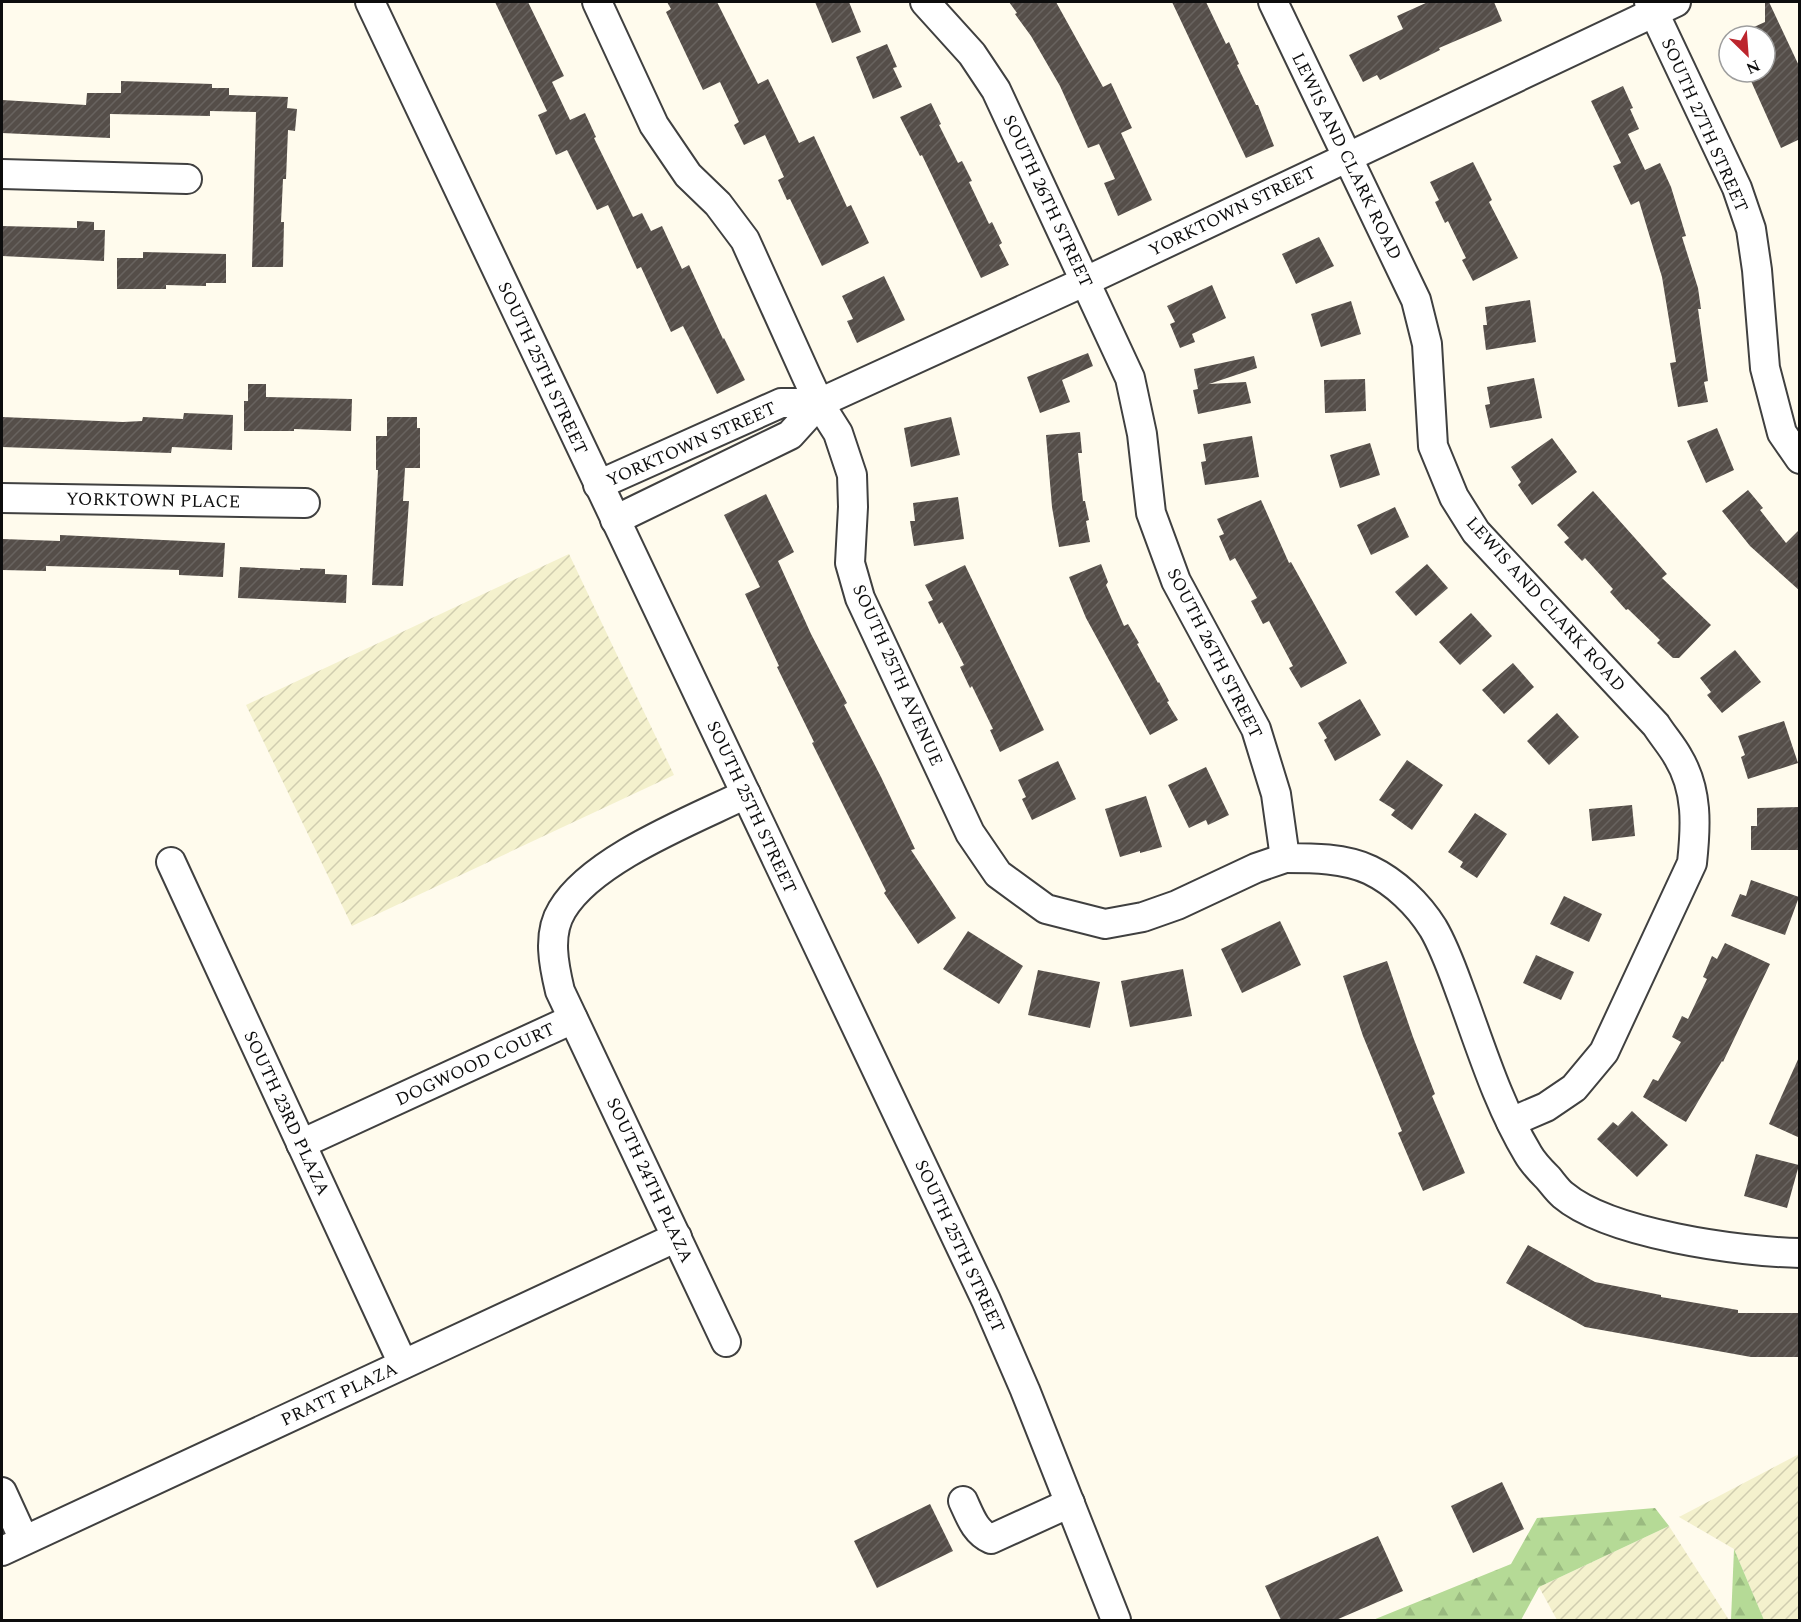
<svg xmlns="http://www.w3.org/2000/svg" width="1801" height="1622" font-family="Spectral,serif">
  <defs>
    <pattern id="farmland-furrows" width="10" height="10" patternUnits="userSpaceOnUse" patternTransform="scale(1.5)"><rect width="10" height="10" fill="#f4f1cd"/><path d="M-1 1l2-2M0 10L10 0M9 11l2-2" fill="none" stroke="#d0cdaf"/></pattern>
    <pattern id="forest-firs" width="22" height="20" patternUnits="userSpaceOnUse" patternTransform="scale(1.5)"><rect width="22" height="20" fill="#b5da96"/><path d="M5 1l3.5 6h-7zM16 11l3.5 6h-7z" fill="#9aba80"/></pattern>
    <pattern id="building-hatch" width="6" height="6" patternUnits="userSpaceOnUse" patternTransform="scale(1.5)"><rect width="6" height="6" fill="#554e49"/><path d="M-1 1l2-2M0 6l6-6M5 7l2-2" fill="none" stroke="#68635f"/></pattern>
  </defs>
  <rect width="100%" height="100%" fill="#fffbed"/>
  <g fill="url(#farmland-furrows)">
    <polygon points="569,554 674,775 352,926 246,705"/>
    <polygon points="1799,1454 1799,1620 1764,1620 1734,1549 1679,1517"/>
    <polygon points="1669,1526 1729,1620 1557,1620 1539,1587"/>
  </g>
  <g fill="url(#forest-firs)">
    <polygon points="1655,1508 1669,1526 1539,1587 1521,1620 1373,1620 1511,1564 1537,1518"/>
    <polygon points="1734,1549 1764,1620 1731,1620"/>
  </g>
  <g fill="url(#building-hatch)">
    <polygon points="495,2 528,2 564,76 552,82 570,120 585,113 596,137 594,138 633,217 642,213 651,231 662,226 682,269 689,265 723,339 724,338 745,380 717,394 683,326 671,332 641,267 637,269 608,205 597,210 567,150 556,155 538,115 547,111"/>
    <polygon points="667,2 717,2 758,84 768,79 799,143 814,136 847,207 851,205 869,243 822,266 790,199 787,200 778,180 784,177 765,135 744,145 734,125 739,122 720,82 703,90 666,12 671,9"/>
    <polygon points="815,2 849,2 861,32 832,43"/>
    <polygon points="1009,2 1056,2 1103,87 1111,83 1132,128 1121,133 1152,200 1118,216 1104,183 1115,179 1099,144 1088,148 1060,86 1031,36 1015,14 1017,13"/>
    <polygon points="1172,2 1206,2 1226,44 1229,42 1239,64 1237,65 1256,105 1258,105 1274,146 1246,158"/>
    <polygon points="1428,2 1494,2 1502,21 1439,48 1440,50 1380,80 1377,75 1363,82 1349,55 1403,29 1397,16"/>
    <polygon points="1765,2 1769,2 1800,68 1800,139 1781,148 1747,72 1765,72 1765,36 1734,36 1765,22"/>
    <polygon points="887,44 897,67 893,68 902,87 873,99 856,57"/>
    <polygon points="121,81 212,84 212,88 229,88 229,95 288,97 287,108 297,109 295,131 288,130 286,179 283,179 281,222 284,222 283,267 252,267 256,112 210,111 210,116 110,114 110,138 2,133 2,100 86,105 87,93 121,93"/>
    <polygon points="1623,86 1633,108 1630,109 1639,129 1628,134 1645,170 1660,163 1671,187 1686,236 1682,237 1698,288 1701,309 1698,309 1708,381 1704,382 1708,402 1678,407 1670,363 1676,362 1662,277 1639,201 1631,205 1613,166 1621,163 1591,101"/>
    <polygon points="931,103 941,124 939,125 958,163 962,161 972,181 969,182 989,224 992,222 1002,243 999,245 1009,265 981,278 922,155 920,156 900,117"/>
    <polygon points="1473,162 1492,200 1489,202 1518,258 1473,281 1462,260 1466,258 1448,221 1445,223 1435,202 1439,200 1430,182"/>
    <polygon points="77,221 94,222 94,230 105,230 104,261 2,256 2,226 77,228"/>
    <polygon points="1319,237 1334,266 1296,284 1282,254"/>
    <polygon points="143,252 226,254 226,283 206,283 206,286 166,285 166,289 117,289 117,258 143,258"/>
    <polygon points="884,276 905,320 857,343 847,321 853,319 842,296"/>
    <polygon points="1212,285 1226,318 1192,334 1195,342 1180,348 1170,324 1175,322 1167,306"/>
    <polygon points="1530,300 1536,342 1486,350 1483,325 1487,325 1485,307"/>
    <polygon points="1351,301 1361,334 1321,347 1311,314"/>
    <polygon points="1088,353 1093,366 1062,380 1070,402 1040,413 1027,377"/>
    <polygon points="1254,356 1257,368 1209,384 1246,382 1251,403 1198,414 1193,390 1198,389 1194,369"/>
    <polygon points="1534,378 1542,418 1490,428 1485,405 1490,404 1487,387"/>
    <polygon points="1365,379 1366,411 1325,413 1324,380"/>
    <polygon points="248,384 266,384 266,397 352,399 351,431 294,429 294,431 244,431 244,401 248,401"/>
    <polygon points="184,413 233,415 232,450 172,447 171,453 2,447 2,417 123,422 142,421 143,417 183,419"/>
    <polygon points="387,417 417,417 417,428 420,428 420,468 405,468 403,501 409,501 403,586 372,585 378,470 376,470 376,436 387,436"/>
    <polygon points="951,417 960,455 911,467 904,428"/>
    <polygon points="1717,428 1734,470 1706,483 1687,441"/>
    <polygon points="1080,432 1082,453 1078,453 1083,501 1085,501 1089,520 1086,521 1090,542 1059,547 1052,507 1046,435"/>
    <polygon points="1252,436 1259,477 1205,485 1201,462 1206,461 1203,444"/>
    <polygon points="1552,438 1577,472 1532,505 1518,485 1521,482 1511,467"/>
    <polygon points="1370,443 1380,475 1340,488 1330,455"/>
    <polygon points="1748,490 1763,508 1760,510 1786,543 1800,529 1800,591 1750,546 1722,511"/>
    <polygon points="1593,491 1667,574 1662,578 1711,625 1679,658 1673,658 1657,643 1660,640 1628,609 1626,610 1610,592 1613,589 1585,558 1582,561 1564,542 1569,538 1557,525"/>
    <polygon points="766,494 794,552 778,561 811,634 847,703 844,705 881,777 915,849 911,850 956,918 918,944 884,893 886,891 812,743 814,742 777,667 779,666 745,594 760,587 724,515"/>
    <polygon points="958,497 964,539 914,546 910,521 915,521 913,503"/>
    <polygon points="1261,500 1289,563 1291,562 1347,663 1301,688 1289,668 1293,666 1269,621 1263,624 1251,601 1257,598 1235,558 1230,561 1219,536 1224,534 1217,519"/>
    <polygon points="1395,507 1409,537 1371,555 1357,525"/>
    <polygon points="60,535 225,543 223,577 179,575 179,570 118,568 46,566 46,571 2,570 2,539 60,541"/>
    <polygon points="1101,564 1108,582 1106,585 1124,626 1128,624 1139,643 1137,644 1158,683 1159,682 1169,701 1167,702 1178,720 1150,735 1086,618 1069,577"/>
    <polygon points="1427,564 1448,588 1416,616 1395,592"/>
    <polygon points="965,565 1044,730 1000,752 990,730 993,729 972,686 970,688 960,667 964,665 942,622 939,624 928,602 933,600 925,585"/>
    <polygon points="240,567 300,570 300,568 325,569 325,574 347,575 346,603 238,598"/>
    <polygon points="1471,613 1492,636 1460,665 1439,642"/>
    <polygon points="1735,650 1761,682 1722,713 1707,695 1711,692 1700,678"/>
    <polygon points="1513,663 1534,687 1504,714 1482,690"/>
    <polygon points="1360,699 1381,735 1335,761 1324,740 1327,738 1318,723"/>
    <polygon points="1557,713 1579,737 1549,765 1527,741"/>
    <polygon points="1784,721 1798,763 1748,779 1741,757 1745,755 1738,736"/>
    <polygon points="1407,760 1443,785 1412,830 1391,815 1395,810 1379,800"/>
    <polygon points="1058,761 1076,799 1032,820 1022,799 1026,797 1018,780"/>
    <polygon points="1206,767 1229,815 1208,825 1206,820 1189,828 1168,785"/>
    <polygon points="1146,796 1162,847 1140,853 1140,851 1120,857 1105,809"/>
    <polygon points="1632,805 1635,836 1592,841 1589,809"/>
    <polygon points="1800,807 1800,850 1751,850 1751,826 1757,826 1757,808"/>
    <polygon points="1475,813 1507,834 1477,878 1460,867 1463,862 1448,852"/>
    <polygon points="1751,880 1799,897 1785,935 1731,916 1740,894 1746,896"/>
    <polygon points="1564,896 1602,914 1589,942 1550,924"/>
    <polygon points="1280,921 1301,965 1242,993 1221,949"/>
    <polygon points="968,931 1023,966 999,1004 943,969"/>
    <polygon points="1725,943 1770,964 1723,1062 1722,1061 1686,1122 1643,1097 1653,1079 1658,1081 1681,1042 1672,1037 1682,1016 1688,1019 1707,979 1703,977 1712,956 1717,959"/>
    <polygon points="1536,955 1574,972 1561,1000 1523,983"/>
    <polygon points="1387,961 1413,1037 1435,1094 1432,1096 1465,1173 1423,1191 1398,1133 1402,1131 1363,1036 1343,976"/>
    <polygon points="1183,969 1192,1016 1130,1027 1121,981"/>
    <polygon points="1038,970 1100,982 1090,1028 1028,1015"/>
    <polygon points="1800,1055 1800,1138 1769,1124"/>
    <polygon points="1632,1111 1668,1145 1637,1177 1597,1139 1613,1122 1618,1126"/>
    <polygon points="1756,1154 1799,1165 1787,1208 1744,1196"/>
    <polygon points="1528,1245 1595,1282 1661,1295 1661,1297 1738,1310 1738,1313 1800,1313 1800,1357 1751,1357 1585,1327 1506,1283"/>
    <polygon points="1502,1482 1524,1529 1473,1553 1451,1506"/>
    <polygon points="930,1504 953,1551 877,1588 854,1541"/>
    <polygon points="1378,1536 1403,1591 1336,1620 1281,1620 1265,1586"/>
  </g>
  <g fill="none" stroke-linecap="round" stroke-linejoin="round">
    <g stroke="#404040" stroke-width="32">
      <g id="minor">
        <polyline points="370,2 986,1300 1025,1390 1116,1620"/>
        <polyline points="597,2 654,125 688,175 718,204 745,240 806,375 819,403 838,433 852,475 853,507 850,563 860,598 970,833 998,874 1046,909 1105,924 1143,917 1177,905 1256,868 1285,858"/>
        <path d="M925,2L972,54L996,90L1130,378L1142,434L1151,513L1176,581L1256,729L1276,794L1285,858C1312,858 1345,858 1370,870C1395,882 1418,904 1433,928C1446,950 1454,975 1463,999C1482,1051 1499,1106 1528,1154C1533,1163 1541,1171 1548,1178C1553,1184 1558,1191 1563,1195C1609,1234 1740,1252 1800,1253"/>
        <path d="M1273,2L1416,300L1427,344L1433,446L1454,497L1476,532L1656,725C1663,736 1672,746 1678,757C1698,790 1696,826 1692,863L1604,1052L1574,1088L1546,1107L1511,1122"/>
        <polyline points="1649,2 1737,188 1751,229 1757,270 1765,368 1782,433 1800,459"/>
        <polyline points="2,174 187,179"/>
        <polyline points="598,485 781,403 819,403 841,393 1086,281 1676,2"/>
        <polyline points="2,498 305,503"/>
        <polyline points="615,520 790,435 819,403"/>
        <polyline points="171,862 403,1364"/>
        <polyline points="301,1144 573,1019"/>
        <path d="M726,1342L560,991C554,966 547,934 562,910C592,859 693,820 746,794"/>
        <polyline points="2,1492 24,1540"/>
        <path d="M963,1501C970,1516 975,1532 991,1539L1070,1503"/>
        <polyline points="2,1551 677,1237"/>
      </g>
    </g>
    <use href="#minor" stroke="#fff" stroke-width="28"/>
  </g>
  <g text-anchor="middle" stroke-width="6" stroke-linejoin="round" paint-order="stroke">
    <g font-size="18" fill="#0d0d0d" stroke="#fff">
      <text transform="translate(1705 125) rotate(66)" y="6">SOUTH 27TH STREET</text>
      <text transform="translate(1347 156) rotate(64)" y="6">LEWIS AND CLARK ROAD</text>
      <text transform="translate(1048 201) rotate(65)" y="6">SOUTH 26TH STREET</text>
      <text transform="translate(1232 211) rotate(-26)" y="6">YORKTOWN STREET</text>
      <text transform="translate(543 368) rotate(65)" y="6">SOUTH 25TH STREET</text>
      <text transform="translate(691 444) rotate(-24)" y="6">YORKTOWN STREET</text>
      <text transform="translate(153 500) rotate(1)" y="6">YORKTOWN PLACE</text>
      <text transform="translate(1546 604) rotate(48)" y="6">LEWIS AND CLARK ROAD</text>
      <text transform="translate(1215 653) rotate(63)" y="6">SOUTH 26TH STREET</text>
      <text transform="translate(898 675) rotate(66)" y="6">SOUTH 25TH AVENUE</text>
      <text transform="translate(752 807) rotate(65)" y="6">SOUTH 25TH STREET</text>
      <text transform="translate(475 1064) rotate(-25)" y="6">DOGWOOD COURT</text>
      <text transform="translate(287 1113) rotate(65)" y="6">SOUTH 23RD PLAZA</text>
      <text transform="translate(650 1180) rotate(65)" y="6">SOUTH 24TH PLAZA</text>
      <text transform="translate(960 1246) rotate(65)" y="6">SOUTH 25TH STREET</text>
      <text transform="translate(339 1394) rotate(-25)" y="6">PRATT PLAZA</text>
    </g>
  </g>
  <rect width="1801" height="1622" fill="none" stroke="#0d0d0d" stroke-width="6"/>
  <g transform="translate(1747 54) rotate(155)"><circle r="28" fill="#ffffff" stroke="#9e9e9e" stroke-width="1.5"/>
  <path d="M0-4.5L10 22L0 15L-10 22Z" fill="#bc252d"/>
  <text y="-9" font-size="16" font-weight="bold" text-anchor="middle" fill="#0d0d0d">N</text>
  </g>
</svg>
